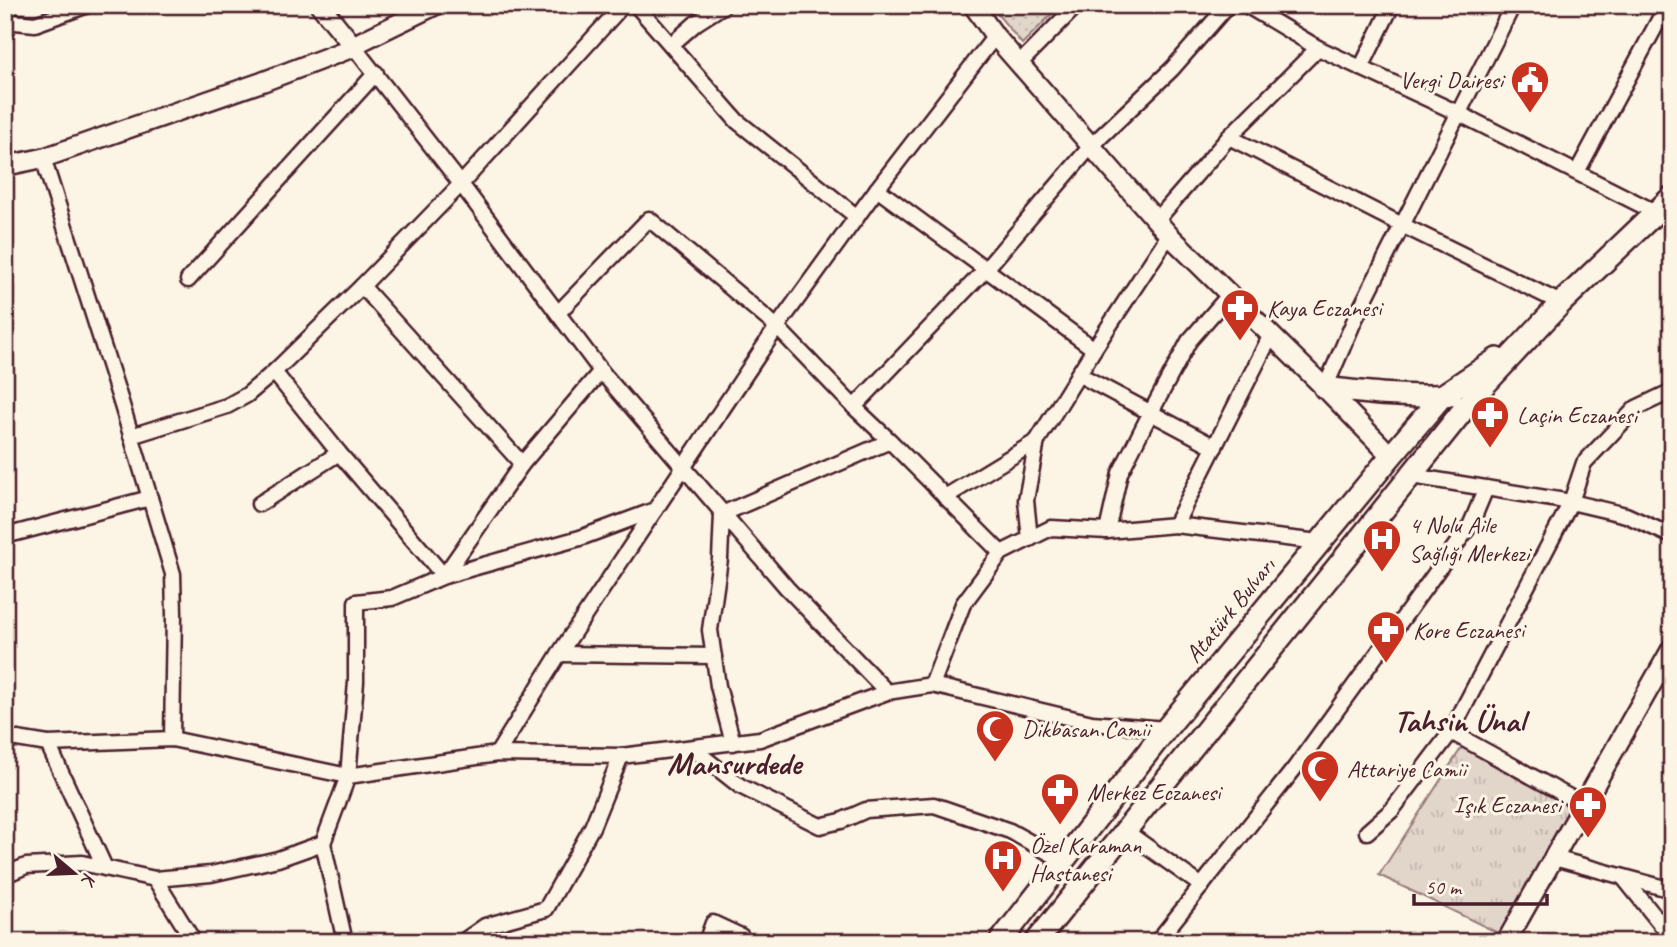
<svg xmlns="http://www.w3.org/2000/svg" width="1677" height="947" font-family="Caveat,sans-serif">
  <defs>
    <pattern id="grass-dots" width="8" height="8" patternUnits="userSpaceOnUse" patternTransform="scale(1.75)"><rect width="8" height="8" fill="#e2d5ca"/><path d="M2 2h.1M6 6h.1" fill="none" stroke="#c3b6ae" stroke-width="1.8" stroke-linecap="round"/></pattern>
    <pattern id="park-tufts" width="24" height="20" patternUnits="userSpaceOnUse" patternTransform="scale(1.75)"><rect width="24" height="20" fill="#e2d5ca"/><path d="M3 7l-1-3M5 7V3M7 7l1-3M15 17l-1-3M17 17v-4M19 17l1-3" fill="none" stroke="#c3b6ae"/></pattern>
  </defs>
  <rect width="100%" height="100%" fill="#fcf5e5"/>
  <filter id="ink" filterUnits="userSpaceOnUse"><feTurbulence type="fractalNoise" baseFrequency=".0143" numOctaves="2"/><feDisplacementMap in="SourceGraphic" scale="14" xChannelSelector="R" yChannelSelector="G"/><feConvolveMatrix kernelMatrix="1 2 1 2 8 2 1 2 1" color-interpolation-filters="sRGB"/></filter>
  <g filter="url(#ink)">
    <polygon fill="url(#grass-dots)" stroke="#967a7a" stroke-width="2" points="990,5 1061,5 1022,44"/>
    <polygon fill="url(#park-tufts)" stroke="#967a7a" stroke-width="2" points="1462,747 1570,807 1500,934 1379,875"/>
    <g fill="none" stroke-linecap="round" stroke-linejoin="round">
      <g stroke="#4a1f2b" stroke-width="19">
        <g id="minor">
          <polyline points="636,5 737,121 857,217"/>
          <polyline points="1246,5 1318,48 1458,113 1655,212"/>
          <polyline points="5,21 35,24 88,5"/>
          <polyline points="671,45 696,23 724,5"/>
          <polyline points="354,47 461,184 601,371 787,588 887,692"/>
          <polyline points="1019,64 1077,5"/>
          <polyline points="1361,68 1392,5"/>
          <polyline points="1229,137 1402,225 1561,303"/>
          <polyline points="43,158 121,402 173,574 174,614 172,739"/>
          <polyline points="1577,172 1667,5"/>
          <polyline points="877,189 1094,349"/>
          <polyline points="1156,221 1229,137 1318,48"/>
          <polyline points="188,280 376,73"/>
          <polyline points="362,286 522,464"/>
          <polyline points="558,313 649,219 777,327 854,407 890,441 1001,553"/>
          <polyline points="601,371 522,464 444,576 339,453 274,372 362,286 461,184 623,5"/>
          <polyline points="1078,374 1215,447"/>
          <polyline points="1325,388 1355,319 1513,5"/>
          <polyline points="854,407 986,269 1091,146 1172,69 1228,5"/>
          <polyline points="131,436 227,406 247,395 274,372"/>
          <polyline points="1412,476 1571,502 1626,515 1672,536"/>
          <polyline points="945,497 1037,441 1094,349 1169,235"/>
          <polyline points="259,504 339,453"/>
          <polyline points="1175,525 1271,335"/>
          <polyline points="1107,531 1120,473 1150,414 1189,341 1230,294"/>
          <polyline points="5,536 150,498"/>
          <polyline points="1030,539 1026,500 1037,441"/>
          <polyline points="559,654 714,656"/>
          <polyline points="1658,672 1672,681"/>
          <polyline points="932,685 963,604 1001,553 1051,528 1107,531 1175,525 1319,542"/>
          <polyline points="1451,732 1584,805"/>
          <polyline points="11,738 48,744 172,739 348,776 497,754 621,756 760,739 887,692 932,685 1092,723 1166,729"/>
          <polyline points="733,743 718,686 710,630 720,559 722,514 890,441"/>
          <polyline points="48,744 105,868"/>
          <polyline points="692,748 740,786 820,826 841,821 866,810 934,805 1010,831 1064,861"/>
          <polyline points="497,754 559,654 777,327 877,189 995,36"/>
          <polyline points="1125,831 1202,886"/>
          <polyline points="1367,832 1392,810 1451,732 1571,502 1584,463 1636,408 1672,391"/>
          <polyline points="1554,858 1672,890"/>
          <polyline points="5,875 26,866 82,863 155,879 211,874 278,859 323,843"/>
          <polyline points="1623,877 1672,938"/>
          <polyline points="155,879 194,942"/>
          <polyline points="345,942 323,843 348,776 356,682 356,602 392,598 444,576 580,538 655,510"/>
          <polyline points="462,942 485,926 546,909 592,827 621,756"/>
          <polyline points="706,942 713,923 741,936 744,942"/>
          <polyline points="1157,942 1294,769 1471,524 1486,488"/>
        </g>
      </g>
      <g stroke="#4a1f2b" stroke-width="23">
        <g id="tertiary">
          <polyline points="320,5 354,47"/>
          <polyline points="973,5 995,36 1169,235 1325,388 1391,456"/>
          <polyline points="5,166 43,158 262,82 354,47 362,41 436,5"/>
          <polyline points="1506,942 1672,648"/>
        </g>
      </g>
      <g stroke="#4a1f2b" stroke-width="26">
        <g id="secondary">
          <path d="M1325,388C1367,393 1408,398 1450,395"/>
          <polyline points="1000,942 1166,729 1391,456 1443,395 1497,359"/>
          <polyline points="1036,942 1477,393 1561,303 1672,197"/>
        </g>
      </g>
      <use href="#minor" stroke="#fcf5e5" stroke-width="14"/>
      <use href="#tertiary" stroke="#fcf5e5" stroke-width="18"/>
      <use href="#secondary" stroke="#fcf5e5" stroke-width="21"/>
    </g>
  </g>
  <defs>
    <g id="civic-pin" transform="scale(2.0125)"><path d="M0 17L-7.5 6A9.5 9.5 0 1 1 7.5 6Z" fill="#c8321e" stroke="#fcf5e5"/><path d="M-.6-6.5H3V-4.5H.6V-3L4-1V1h2V6H-6V1h2V-1L-.6-3ZM-1.2 2.5V6h2.4V2.5Z" fill="#fff"/></g>
    <g id="pharmacy-pin" transform="scale(2.0125)"><path d="M0 17L-7.5 6A9.5 9.5 0 1 1 7.5 6Z" fill="#c8321e" stroke="#fcf5e5"/><path d="M-2-6h4v4h4v4h-4v4h-4v-4h-4v-4h4Z" fill="#fff"/></g>
    <g id="hospital-pin" transform="scale(2.0125)"><path d="M0 17L-7.5 6A9.5 9.5 0 1 1 7.5 6Z" fill="#c8321e" stroke="#fcf5e5"/><path d="M-5-5h3v3.5h4V-5h3V5h-3V1.5h-4V5h-3Z" fill="#fff"/></g>
    <g id="mosque-pin" transform="scale(2.0125)"><path d="M0 17L-7.5 6A9.5 9.5 0 1 1 7.5 6Z" fill="#c8321e" stroke="#fcf5e5"/><path d="M3.5-4.9A6 6 0 1 0 3.5 4.9A5 5 0 1 1 3.5-4.9Z" fill="#fff"/></g>
  </defs>
  <g fill-rule="evenodd">
    <use href="#civic-pin" x="1530" y="80"/>
    <use href="#pharmacy-pin" x="1240" y="308"/>
    <use href="#pharmacy-pin" x="1490" y="415"/>
    <use href="#hospital-pin" x="1382" y="539"/>
    <use href="#pharmacy-pin" x="1386" y="630"/>
    <use href="#mosque-pin" x="995" y="729"/>
    <use href="#mosque-pin" x="1320" y="769"/>
    <use href="#pharmacy-pin" x="1060" y="792"/>
    <use href="#pharmacy-pin" x="1588" y="805"/>
    <use href="#hospital-pin" x="1003" y="859"/>
  </g>
  <g text-anchor="middle" stroke-width="6" stroke-linejoin="round" paint-order="stroke">
    <g font-size="24" fill="#4a1f2b" stroke="#fcf5e5" text-anchor="start">
      <text x="1503" y="88" text-anchor="end">Vergi Dairesi</text>
      <text x="1267" y="316">Kaya Eczanesi</text>
      <text x="1517" y="423">Laçin Eczanesi</text>
      <text x="1409" y="533">4 Nolu Aile<tspan x="1409" dy="28">Sağlığı Merkezi</tspan></text>
      <text x="1413" y="638">Kore Eczanesi</text>
      <text x="1022" y="737">Dikbasan Camii</text>
      <text x="1347" y="777">Attariye Camii</text>
      <text x="1087" y="800">Merkez Eczanesi</text>
      <text x="1561" y="813" text-anchor="end">Işık Eczanesi</text>
      <text x="1030" y="853">Özel Karaman<tspan x="1030" dy="28">Hastanesi</tspan></text>
    </g>
    <g font-size="24" fill="#4a1f2b" stroke="#fcf5e5">
      <text transform="translate(1230 610) rotate(-51)" y="8">Atatürk Bulvarı</text>
    </g>
    <g font-size="32" font-weight="bold" fill="#4a1f2b" stroke="#fcf5e5">
      <text x="1459" y="731">Tahsin Ünal</text>
      <text x="734" y="774">Mansurdede</text>
    </g>
  </g>
  <rect width="1677" height="947" fill="none" stroke="#fcf5e5" stroke-width="28"/>
  <rect x="14" y="14" width="1649" height="919" fill="none" stroke="#4a1f2b" stroke-width="2.5" filter="url(#ink)"/>
  <g transform="translate(74 873) rotate(109)" stroke="#fcf5e5" stroke-width="5" paint-order="stroke">
  <path d="M0-5L12 26L0 18L-12 26Z" fill="#4a1f2b"/>
  <text y="-10" font-size="19" font-weight="bold" text-anchor="middle" fill="#4a1f2b">K</text>
  </g>
  <path d="M1414 894v10h133v-10" fill="none" stroke="#4a1f2b" stroke-width="3.5"/>
  <text x="1425" y="894" font-size="21" fill="#4a1f2b" stroke="#fcf5e5" stroke-width="5" paint-order="stroke">50 m</text>
</svg>
